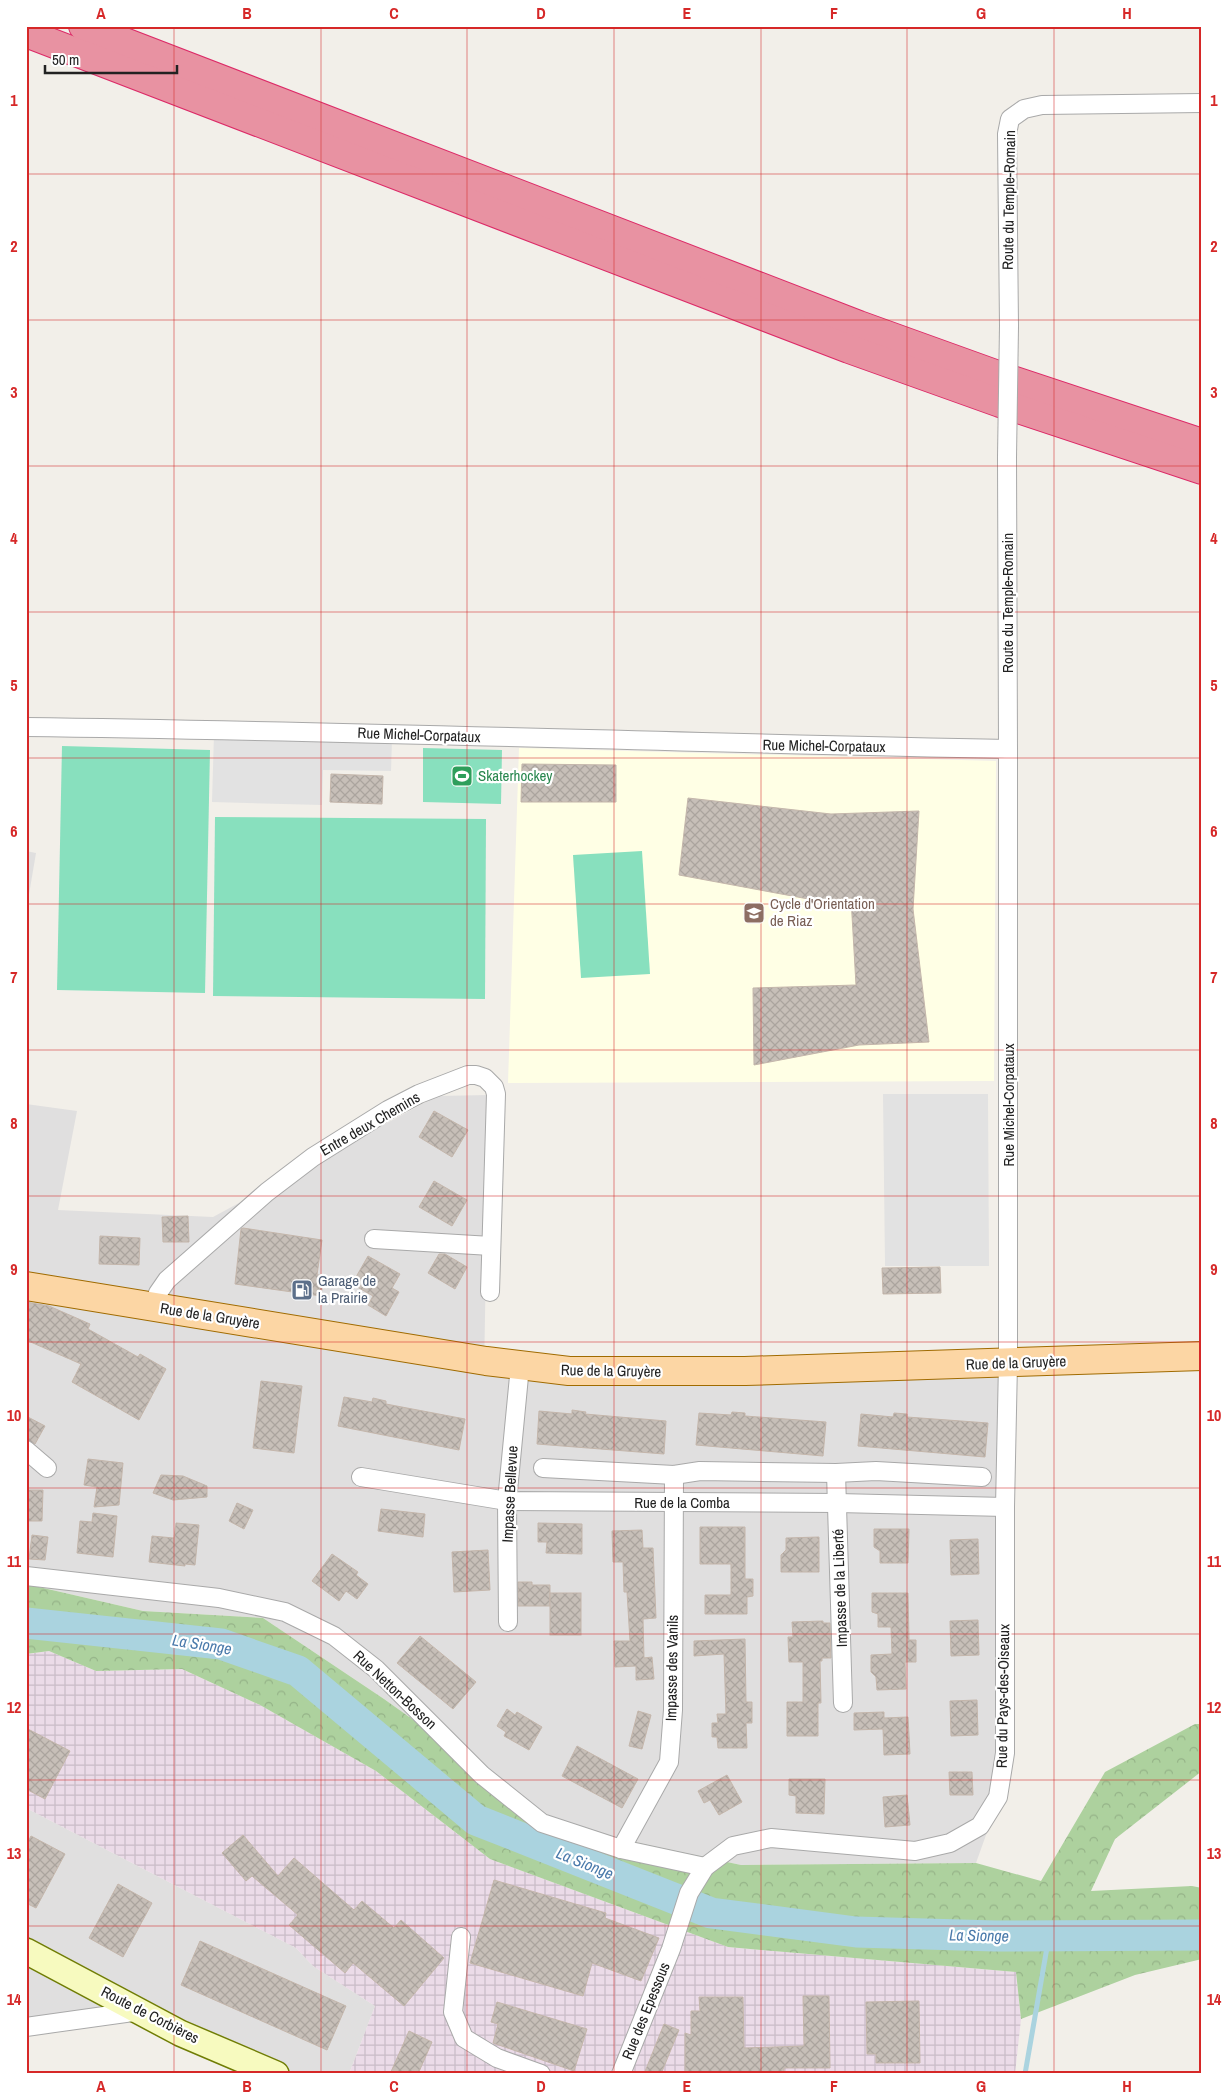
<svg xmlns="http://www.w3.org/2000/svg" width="1228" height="2100" font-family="'Archivo Narrow',sans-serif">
  <defs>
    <pattern id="industrial-grid" width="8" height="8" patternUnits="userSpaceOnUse" patternTransform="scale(1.25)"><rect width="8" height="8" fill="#ebdbe8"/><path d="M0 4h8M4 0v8" fill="none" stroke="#c9bcc7"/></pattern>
    <pattern id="forest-crowns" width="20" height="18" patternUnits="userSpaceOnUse" patternTransform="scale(1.25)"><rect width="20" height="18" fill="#add19e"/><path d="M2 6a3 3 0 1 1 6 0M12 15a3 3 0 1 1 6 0" fill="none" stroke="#95b388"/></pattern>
    <pattern id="building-cross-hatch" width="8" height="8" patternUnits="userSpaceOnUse" patternTransform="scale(1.25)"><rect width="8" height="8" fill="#c7bfb8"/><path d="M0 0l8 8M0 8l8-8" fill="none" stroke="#aba49e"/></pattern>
  </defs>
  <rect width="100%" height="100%" fill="#f2efe9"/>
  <g fill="#e0dfdf">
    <polygon points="26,851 36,853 26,912"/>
    <polygon points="489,1095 484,1372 745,1371 1013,1377 1015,1754 976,1863 741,1865 565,1827 384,1699 263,1618 143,1611 26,1584 26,1104 77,1111 58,1210 213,1217 437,1096"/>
    <polygon points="26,1808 296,1948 313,1966 375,2006 349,2074 298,2074 140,2011 26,2027"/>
  </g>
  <polygon fill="url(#industrial-grid)" points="49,1651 96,1671 182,1669 260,1705 376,1771 490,1859 728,1947 1016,1972 1021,2019 1015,2074 349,2074 375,2006 313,1966 296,1948 26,1808 26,1654"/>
  <polygon fill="#ffffe5" points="519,748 996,761 994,1081 508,1083"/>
  <polygon fill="url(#forest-crowns)" points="26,1584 143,1611 263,1618 384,1699 564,1827 741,1865 976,1863 1041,1881 1105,1772 1195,1724 1202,1724 1202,1771 1115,1839 1091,1891 1192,1886 1202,1888 1202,1959 1135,1975 1021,2019 1016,1972 728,1947 490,1859 376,1771 260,1705 182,1669 96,1671 49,1651 26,1654"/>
  <g fill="#88e0be">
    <polygon points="62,746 210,750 205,993 57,990"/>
    <polygon points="423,748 502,750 501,804 423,802"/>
    <polygon points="215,817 486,819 485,999 213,996"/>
    <polygon points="642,851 650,974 581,978 573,855"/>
  </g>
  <g fill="#e2e2e2">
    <polygon points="214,734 392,739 391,771 323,770 322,805 212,802"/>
    <polygon points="883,1094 988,1094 989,1266 885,1266"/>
  </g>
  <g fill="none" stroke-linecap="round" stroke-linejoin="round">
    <polyline stroke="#aad3df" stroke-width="5" points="1025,2074 1049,1936"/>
    <polyline stroke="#aad3df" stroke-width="31" points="26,1623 221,1644 298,1671 476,1820 711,1913 856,1932 995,1936 1202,1935"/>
  </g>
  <g fill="url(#building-cross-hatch)" stroke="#c4b6ab">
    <polygon points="522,764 616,765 616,802 521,802"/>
    <polygon points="331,774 383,776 382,804 330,802"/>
    <polygon points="688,798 831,814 919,811 913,909 929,1042 859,1045 754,1065 753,988 856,985 851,898 819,901 679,875"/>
    <polygon points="434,1111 468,1130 452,1157 419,1137"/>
    <polygon points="434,1181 467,1200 452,1226 419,1207"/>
    <polygon points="188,1216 189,1242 163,1242 162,1217"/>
    <polygon points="243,1228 322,1240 317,1275 324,1275 321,1296 235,1284 241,1229"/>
    <polygon points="100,1236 140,1238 139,1265 99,1264"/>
    <polygon points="439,1254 445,1254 467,1267 455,1289 428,1273"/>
    <polygon points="368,1256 400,1274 392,1288 399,1292 386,1316 368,1305 373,1296 352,1284"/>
    <polygon points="940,1267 941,1293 883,1294 882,1268"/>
    <polygon points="26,1302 49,1306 90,1324 88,1329 138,1357 140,1354 166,1369 139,1420 72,1382 81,1364 26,1340"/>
    <polygon points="261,1381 302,1386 294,1453 253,1448"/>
    <polygon points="344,1397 372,1402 373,1398 386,1401 386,1404 465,1419 459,1450 338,1426"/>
    <polygon points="572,1410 586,1412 585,1414 666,1421 664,1454 537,1444 539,1411 572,1414"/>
    <polygon points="732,1412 745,1413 745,1416 826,1422 823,1456 696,1445 699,1413 731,1415"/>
    <polygon points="894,1413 907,1414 907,1417 988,1423 985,1457 858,1446 861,1414 893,1417"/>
    <polygon points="26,1416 45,1426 35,1444 26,1440"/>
    <polygon points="88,1459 123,1463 119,1505 94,1507 97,1487 84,1485"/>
    <polygon points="161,1475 183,1476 207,1486 207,1497 173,1500 153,1493"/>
    <polygon points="26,1490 43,1490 42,1521 26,1521"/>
    <polygon points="237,1503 253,1510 244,1529 229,1521"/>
    <polygon points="381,1509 425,1514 423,1537 378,1531"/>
    <polygon points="93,1513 117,1516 113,1557 77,1553 80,1521 92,1522"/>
    <polygon points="176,1523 199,1525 195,1565 185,1564 185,1566 149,1562 152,1536 174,1538"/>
    <polygon points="538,1523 582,1524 582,1554 546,1553 547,1542 538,1542"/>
    <polygon points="700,1527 745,1527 745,1579 753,1579 753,1596 747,1597 747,1614 705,1614 705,1595 731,1595 731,1564 700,1564"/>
    <polygon points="874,1529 909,1529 908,1563 880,1563 880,1551 874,1547"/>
    <polygon points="642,1530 643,1548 653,1548 656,1618 643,1619 644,1658 652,1657 654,1679 636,1680 636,1666 615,1667 614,1641 630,1641 627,1592 624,1592 623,1562 613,1562 612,1531"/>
    <polygon points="32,1535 48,1537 45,1560 29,1559"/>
    <polygon points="819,1537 819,1572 781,1572 781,1555 786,1550 786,1538"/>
    <polygon points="978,1539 979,1574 951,1575 950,1540"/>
    <polygon points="488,1550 490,1590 454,1592 452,1552"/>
    <polygon points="332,1554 358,1572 356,1575 368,1584 357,1599 346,1591 339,1601 312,1581"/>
    <polygon points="518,1582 532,1582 532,1585 550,1585 550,1606 518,1606"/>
    <rect x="550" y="1593" width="31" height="42"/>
    <polygon points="872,1593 908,1593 909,1640 916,1640 916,1662 905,1662 906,1689 877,1690 876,1677 871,1672 871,1655 892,1654 891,1627 878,1627 878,1614 872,1612"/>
    <polygon points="978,1620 979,1655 951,1656 950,1621"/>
    <polygon points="823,1621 823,1623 830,1623 831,1658 822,1658 822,1661 820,1661 821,1703 818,1703 818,1736 787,1736 787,1702 803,1702 803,1662 789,1662 788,1637 793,1637 792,1622"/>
    <polygon points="420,1636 476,1682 453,1709 397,1663"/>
    <polygon points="745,1639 746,1702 752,1702 752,1723 746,1723 747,1748 718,1748 717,1737 712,1737 712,1723 718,1723 717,1714 726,1714 724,1654 694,1656 694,1641"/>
    <polygon points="977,1700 978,1735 951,1736 950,1701"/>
    <polygon points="507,1709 515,1715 517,1712 542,1727 529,1750 504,1736 506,1732 497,1726"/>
    <polygon points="638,1711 651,1715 642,1749 629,1746"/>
    <polygon points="884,1712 884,1718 908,1717 910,1754 884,1755 883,1729 854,1730 854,1713"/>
    <polygon points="26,1728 70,1751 45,1799 26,1789"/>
    <polygon points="577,1746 638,1779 622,1808 562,1776"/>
    <polygon points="949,1772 972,1772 973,1795 950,1795"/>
    <polygon points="727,1775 742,1802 719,1815 710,1800 704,1803 698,1791"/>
    <polygon points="789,1779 825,1779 824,1814 796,1813 796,1796 789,1795"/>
    <polygon points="907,1795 910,1825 885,1827 883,1797"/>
    <polygon points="243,1835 278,1876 294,1858 354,1910 362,1901 394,1928 401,1920 444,1958 404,2006 353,1963 345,1973 289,1925 298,1915 252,1876 246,1881 222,1853"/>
    <polygon points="31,1836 65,1854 36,1908 26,1903 26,1845"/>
    <polygon points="494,1880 606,1913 605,1918 659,1938 641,1981 592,1963 583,1996 470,1963"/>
    <polygon points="118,1884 152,1903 123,1957 89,1938"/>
    <polygon points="200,1941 346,2006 327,2050 181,1985"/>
    <polygon points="803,1996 829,1996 830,2068 784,2068 784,2073 685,2073 685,2033 691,2035 691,2011 700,2011 699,1997 743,1997 744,2048 804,2046"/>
    <polygon points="919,2001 920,2063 876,2063 876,2054 867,2054 866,2002"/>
    <polygon points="497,2002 587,2029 574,2071 493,2043 498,2024 491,2022"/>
    <polygon points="664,2024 679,2030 661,2074 644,2074"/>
    <polygon points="409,2031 432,2042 418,2074 390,2074"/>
  </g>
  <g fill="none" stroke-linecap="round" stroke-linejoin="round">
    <g stroke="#a9a9a9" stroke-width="20">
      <g id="street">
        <polyline points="1009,326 1007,134 1010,119 1024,109 1042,105 1202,103"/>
        <polyline points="1007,457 1008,749"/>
        <path d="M26,727C354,731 681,743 1008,749V1363L1005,1507V1753L998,1797L980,1826L950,1843L915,1851L771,1838L733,1846L705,1867L689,1893L671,1949L621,2074"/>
        <polyline points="374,1239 491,1246"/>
        <polyline points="154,1307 158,1293 167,1280 267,1192 313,1157 388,1110 419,1094 468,1075 476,1075 485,1078 494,1087 496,1094 490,1292"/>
        <polyline points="26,1450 47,1468"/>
        <polyline points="543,1468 674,1475 700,1471 836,1473 876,1471 982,1477"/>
        <polyline points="836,1473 843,1703"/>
        <polyline points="361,1477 507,1501 838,1503 1005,1507"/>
        <polyline points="26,1576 219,1598 285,1612 334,1636 376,1669 482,1775 542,1823 621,1849 705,1867"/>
        <polyline points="508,1622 507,1501 520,1366"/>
        <polyline points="621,1849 669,1762 673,1710 674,1475"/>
        <polyline points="461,1937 453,2012 464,2038 497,2058 541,2074"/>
        <polyline points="26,2027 140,2011"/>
      </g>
    </g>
    <g stroke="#707d05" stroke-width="28">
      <polyline id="secondary" points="26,1951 180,2033 276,2074"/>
    </g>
    <g stroke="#a06b00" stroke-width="30">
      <polyline id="primary" points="26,1286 486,1361 569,1371 745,1371 1202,1356"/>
    </g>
    <g stroke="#dc2a67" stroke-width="30">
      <g id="highway">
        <polyline points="83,26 859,325 1009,379 1202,443"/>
        <polyline points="26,33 849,349 1000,403 1202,470"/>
      </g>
    </g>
    <use href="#street" stroke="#fff" stroke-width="18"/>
    <use href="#secondary" stroke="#f7fabf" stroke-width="25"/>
    <use href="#primary" stroke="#fcd6a4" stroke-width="28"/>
    <use href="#highway" stroke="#e892a2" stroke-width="28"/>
    <g stroke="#a9a9a9" stroke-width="20" stroke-linecap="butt">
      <polyline id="street-bridge" points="1007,457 1009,326"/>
    </g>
    <use href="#street-bridge" stroke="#fff" stroke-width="18"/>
  </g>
  <path fill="none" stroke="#d62828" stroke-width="1" stroke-opacity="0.55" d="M174,26V2074M321,26V2074M467,26V2074M614,26V2074M761,26V2074M907,26V2074M1054,26V2074M26,174H1202M26,320H1202M26,466H1202M26,612H1202M26,758H1202M26,904H1202M26,1050H1202M26,1196H1202M26,1342H1202M26,1488H1202M26,1634H1202M26,1780H1202M26,1926H1202"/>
  <defs>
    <g id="stadium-square" transform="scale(1.125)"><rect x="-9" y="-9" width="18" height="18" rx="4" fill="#2e9e5b" stroke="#fff"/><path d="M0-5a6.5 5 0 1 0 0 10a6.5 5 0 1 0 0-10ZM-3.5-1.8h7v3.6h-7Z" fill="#fff"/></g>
    <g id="school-square" transform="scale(1.125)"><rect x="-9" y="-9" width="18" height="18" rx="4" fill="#8d6e63" stroke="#fff"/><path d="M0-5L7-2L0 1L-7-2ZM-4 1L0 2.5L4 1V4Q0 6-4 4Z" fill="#fff"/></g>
    <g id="fuel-square" transform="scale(1.125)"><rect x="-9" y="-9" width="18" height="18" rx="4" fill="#5c6f8a" stroke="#fff"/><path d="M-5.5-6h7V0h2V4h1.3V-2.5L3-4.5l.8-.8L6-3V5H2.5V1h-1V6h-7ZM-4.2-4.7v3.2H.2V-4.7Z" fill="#fff"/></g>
  </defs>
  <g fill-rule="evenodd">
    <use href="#stadium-square" x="462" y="776"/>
    <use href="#school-square" x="754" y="913"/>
    <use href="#fuel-square" x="302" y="1290"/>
  </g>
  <g text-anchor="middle" stroke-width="4.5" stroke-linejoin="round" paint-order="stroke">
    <g font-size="15" fill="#222" stroke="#fff">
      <text transform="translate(1009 200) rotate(-89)" y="5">Route du Temple-Romain</text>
      <text transform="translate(1008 603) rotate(-90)" y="5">Route du Temple-Romain</text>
      <text transform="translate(419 735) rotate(2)" y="5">Rue Michel-Corpataux</text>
      <text transform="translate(824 746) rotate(1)" y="5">Rue Michel-Corpataux</text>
      <text transform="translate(1009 1105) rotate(-90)" y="5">Rue Michel-Corpataux</text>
      <text transform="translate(370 1124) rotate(-30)" y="5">Entre deux Chemins</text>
      <text transform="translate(210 1316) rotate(9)" y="5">Rue de la Gruyère</text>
      <text transform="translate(1016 1363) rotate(-2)" y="5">Rue de la Gruyère</text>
      <text transform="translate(611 1371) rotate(1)" y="5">Rue de la Gruyère</text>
      <text transform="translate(510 1494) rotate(-87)" y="5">Impasse Bellevue</text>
      <text x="682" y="1508">Rue de la Comba</text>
      <text transform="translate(840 1588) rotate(-92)" y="5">Impasse de la Liberté</text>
      <text transform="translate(672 1668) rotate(-89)" y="5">Impasse des Vanils</text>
      <text transform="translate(395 1690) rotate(43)" y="5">Rue Netton-Bosson</text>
      <text transform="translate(1003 1696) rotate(-89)" y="5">Rue du Pays-des-Oiseaux</text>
      <text transform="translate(646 2011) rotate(-68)" y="5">Rue des Epessous</text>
      <text transform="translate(150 2015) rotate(27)" y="5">Route de Corbières</text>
    </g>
    <g font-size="15" fill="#27864d" stroke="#fff" text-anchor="start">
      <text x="478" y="781">Skaterhockey</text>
    </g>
    <g font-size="15" fill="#785e54" stroke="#fff" text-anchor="start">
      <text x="770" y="909">Cycle d'Orientation<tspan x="770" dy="17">de Riaz</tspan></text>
    </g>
    <g font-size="15" fill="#4e5e75" stroke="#fff" text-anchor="start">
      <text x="318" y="1286">Garage de<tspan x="318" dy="17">la Prairie</tspan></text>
    </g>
    <g font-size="16" font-style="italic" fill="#4a7aab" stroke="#fff">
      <text transform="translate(202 1644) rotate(9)" y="6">La Sionge</text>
      <text transform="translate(585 1863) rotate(22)" y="6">La Sionge</text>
      <text transform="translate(979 1935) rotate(1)" y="6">La Sionge</text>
    </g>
  </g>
  <rect width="1228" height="2100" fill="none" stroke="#ffffff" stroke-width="55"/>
  <path d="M45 65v8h132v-8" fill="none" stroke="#222222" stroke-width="2.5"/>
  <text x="52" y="65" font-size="15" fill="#222222" stroke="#ffffff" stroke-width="4" paint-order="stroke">50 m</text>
  <rect x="28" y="28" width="1172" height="2044" fill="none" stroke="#d62828" stroke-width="2"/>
  <g font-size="16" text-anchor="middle" font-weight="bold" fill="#d62828">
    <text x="101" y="19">A</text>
    <text x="247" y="19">B</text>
    <text x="394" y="19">C</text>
    <text x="541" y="19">D</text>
    <text x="687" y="19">E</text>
    <text x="834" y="19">F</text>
    <text x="981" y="19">G</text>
    <text x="1127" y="19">H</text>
    <text x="14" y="106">1</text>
    <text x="1214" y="106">1</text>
    <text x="14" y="252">2</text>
    <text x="1214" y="252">2</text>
    <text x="14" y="398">3</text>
    <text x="1214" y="398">3</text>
    <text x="14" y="544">4</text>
    <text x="1214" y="544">4</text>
    <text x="14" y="691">5</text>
    <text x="1214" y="691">5</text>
    <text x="14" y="837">6</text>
    <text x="1214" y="837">6</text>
    <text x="14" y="983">7</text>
    <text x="1214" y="983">7</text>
    <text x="14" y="1129">8</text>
    <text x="1214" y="1129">8</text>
    <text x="14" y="1275">9</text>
    <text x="1214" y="1275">9</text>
    <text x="14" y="1421">10</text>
    <text x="1214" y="1421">10</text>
    <text x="14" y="1567">11</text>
    <text x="1214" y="1567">11</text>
    <text x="14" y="1713">12</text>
    <text x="1214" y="1713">12</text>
    <text x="14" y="1859">13</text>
    <text x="1214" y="1859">13</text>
    <text x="14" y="2005">14</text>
    <text x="1214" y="2005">14</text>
    <text x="101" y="2092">A</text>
    <text x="247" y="2092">B</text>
    <text x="394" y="2092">C</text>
    <text x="541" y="2092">D</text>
    <text x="687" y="2092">E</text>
    <text x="834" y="2092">F</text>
    <text x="981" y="2092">G</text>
    <text x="1127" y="2092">H</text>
  </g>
</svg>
